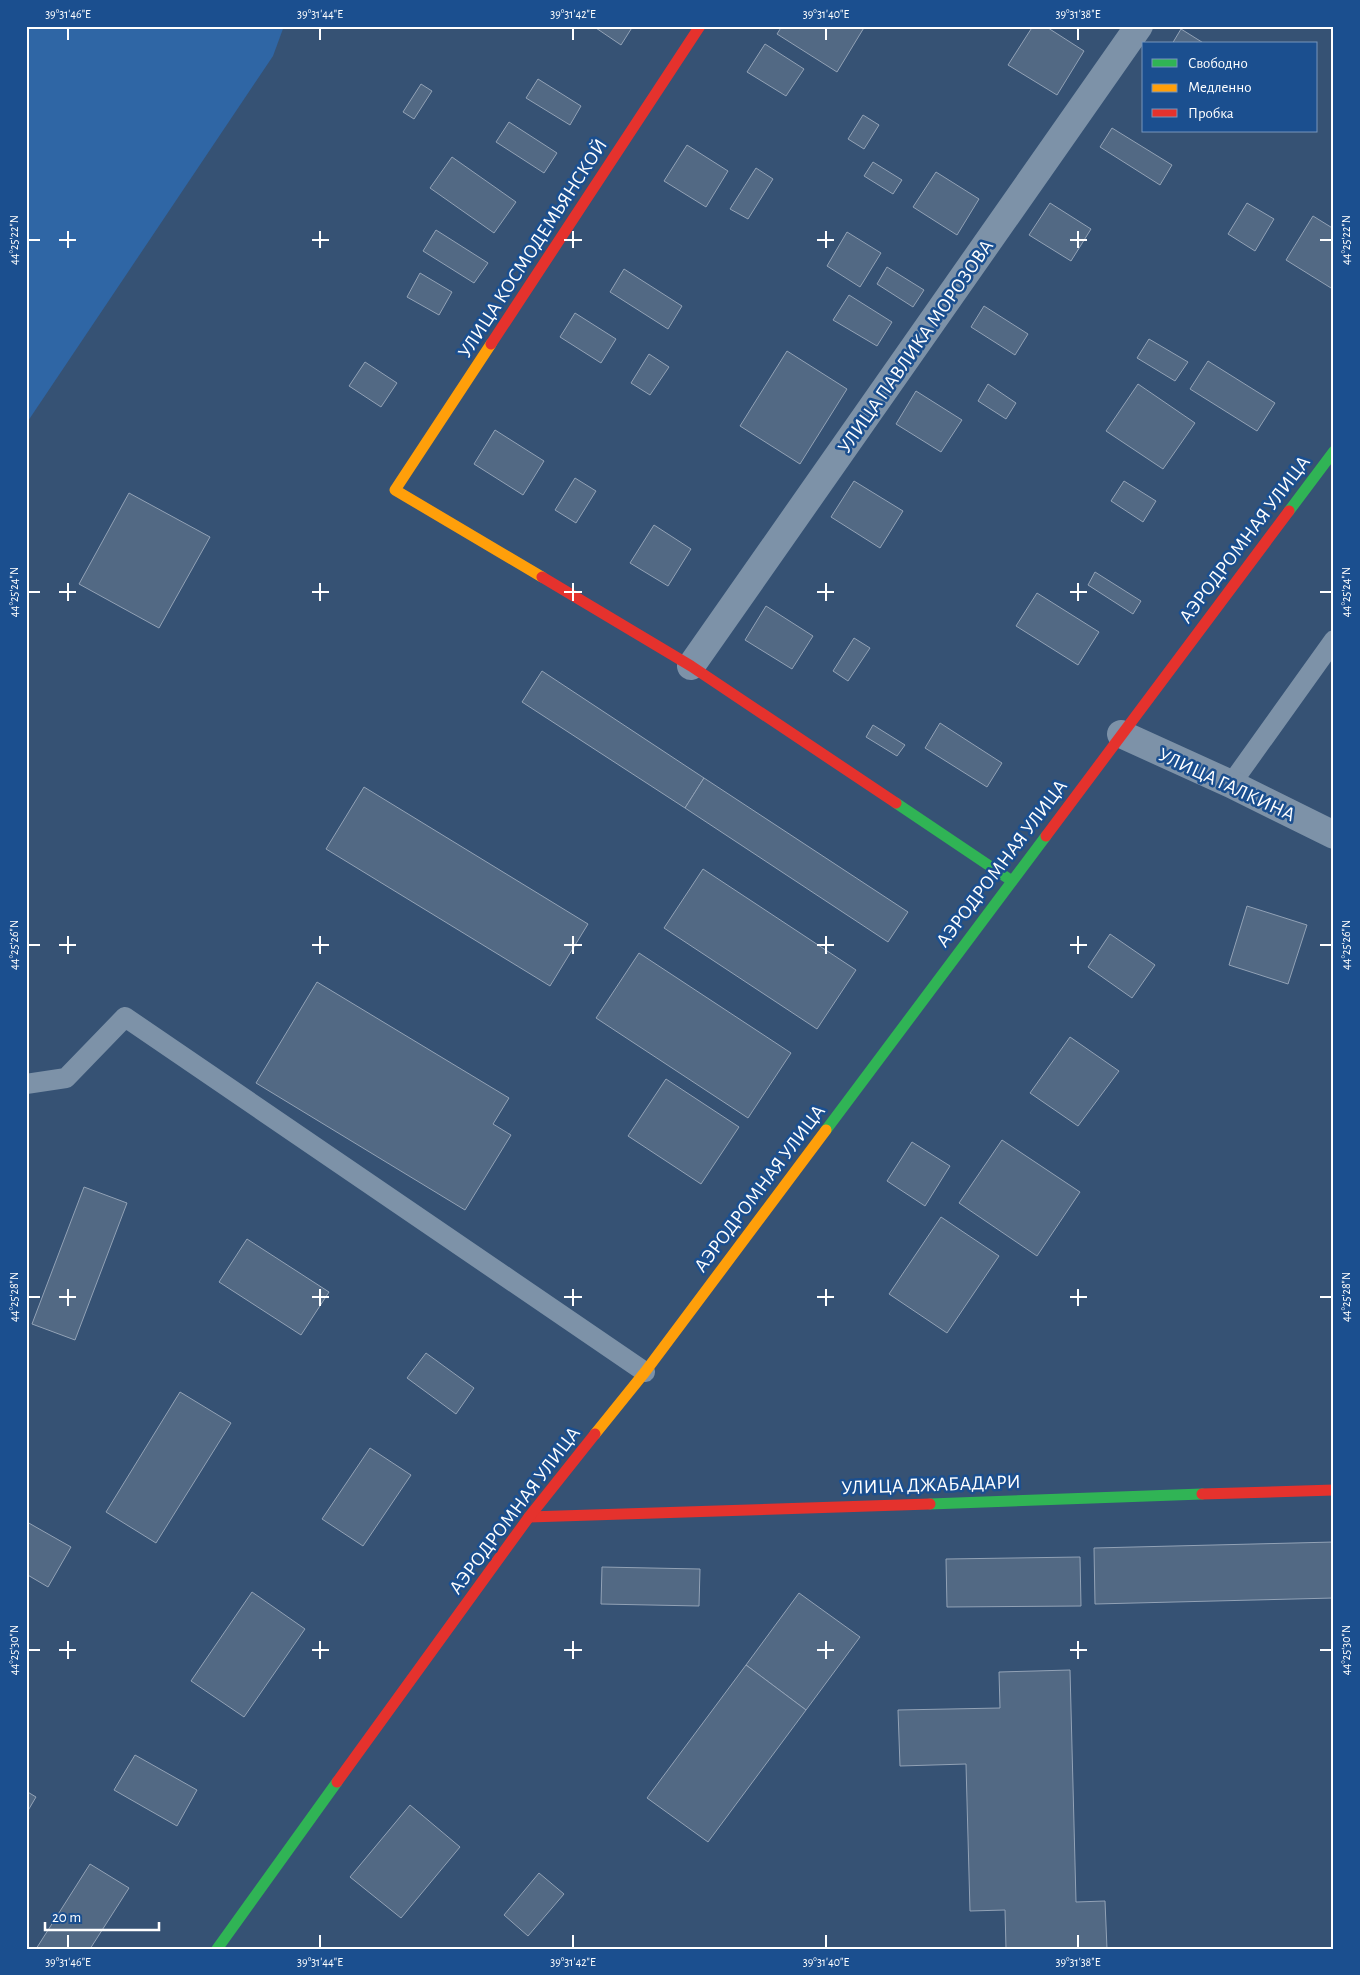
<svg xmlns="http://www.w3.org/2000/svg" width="1360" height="1975" font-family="'Alegreya Sans',sans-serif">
  <rect width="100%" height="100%" fill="#365274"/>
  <polygon fill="#2f66a5" points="26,26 284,26 273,56 26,424"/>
  <g fill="#526984" stroke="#92a2b6">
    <polygon points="593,26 633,26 621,45"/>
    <polygon points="782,26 865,26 837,72 777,34"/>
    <polygon points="1033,26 1045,26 1084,51 1057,95 1008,65"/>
    <polygon points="1181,29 1205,44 1172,44"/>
    <polygon points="765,44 804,69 786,96 747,72"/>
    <polygon points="538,79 581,106 570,125 526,98"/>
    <polygon points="421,84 432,91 414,119 403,112"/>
    <polygon points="863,115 879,125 864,149 848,139"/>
    <polygon points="509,122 557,153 544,173 496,142"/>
    <polygon points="1112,128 1172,165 1160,185 1100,147"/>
    <polygon points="687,145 728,171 706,207 664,181"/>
    <polygon points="452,157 516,202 494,233 430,188"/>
    <polygon points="873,162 902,180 893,194 864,176"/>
    <polygon points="756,168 773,179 748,219 730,209"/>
    <polygon points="936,172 979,199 957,235 913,207"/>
    <polygon points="1050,203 1091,229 1071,261 1029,235"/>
    <polygon points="1247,203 1274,219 1255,251 1228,234"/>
    <polygon points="1313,216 1334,229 1334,284 1331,288 1286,260"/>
    <polygon points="436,230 488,263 474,283 423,251"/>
    <polygon points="847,232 881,253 860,287 827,266"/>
    <polygon points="887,267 924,290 913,307 877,284"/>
    <polygon points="624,269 682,306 668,329 610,292"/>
    <polygon points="420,273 452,292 439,315 407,297"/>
    <polygon points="849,295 892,322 877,346 833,320"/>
    <polygon points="984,306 1028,334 1015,355 971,327"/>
    <polygon points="575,313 616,339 601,363 560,337"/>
    <polygon points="1149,339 1188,362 1175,381 1137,358"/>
    <polygon points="787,351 847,389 800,464 740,426"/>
    <polygon points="649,354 669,367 650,395 631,383"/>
    <polygon points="1208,361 1275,403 1257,431 1190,389"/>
    <polygon points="365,362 397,383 381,407 349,386"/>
    <polygon points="988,384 1016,403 1006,419 978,401"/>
    <polygon points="1138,384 1195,423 1163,469 1106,431"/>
    <polygon points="916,391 962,420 941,452 896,424"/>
    <polygon points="495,430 544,461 523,495 474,464"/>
    <polygon points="575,478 596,491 576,523 555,510"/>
    <polygon points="854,481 903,511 880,548 831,517"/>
    <polygon points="1124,481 1156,501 1143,522 1111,501"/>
    <polygon points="129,493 210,537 159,628 79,584"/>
    <polygon points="654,525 691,549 668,586 630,563"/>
    <polygon points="1095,572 1141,601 1133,614 1088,585"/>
    <polygon points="1037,593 1099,632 1078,665 1016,626"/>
    <polygon points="766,606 813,636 792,669 745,640"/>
    <polygon points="854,638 870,648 848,681 833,671"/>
    <polygon points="542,671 704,778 685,808 522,702"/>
    <polygon points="940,723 1002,763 987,787 925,748"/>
    <polygon points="873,725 905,745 897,756 866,737"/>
    <polygon points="704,778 908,912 888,942 685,808"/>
    <polygon points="364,787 588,924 550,986 326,849"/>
    <polygon points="703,869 856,970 817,1029 664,928"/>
    <polygon points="1247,906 1307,925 1288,984 1229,965"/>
    <polygon points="1110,934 1155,965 1132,998 1088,967"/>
    <polygon points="639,953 791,1053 748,1118 596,1018"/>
    <polygon points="317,982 509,1098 493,1124 511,1135 465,1210 256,1083"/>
    <polygon points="1070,1037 1119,1071 1078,1126 1030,1093"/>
    <polygon points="666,1079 739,1127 701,1184 628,1136"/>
    <polygon points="1002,1140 1080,1192 1037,1256 959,1203"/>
    <polygon points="912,1142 950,1166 925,1206 887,1181"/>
    <polygon points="84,1187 127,1203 75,1340 32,1324"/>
    <polygon points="941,1217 999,1256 947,1333 889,1294"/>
    <polygon points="247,1239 329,1292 301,1335 219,1282"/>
    <polygon points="426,1353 474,1388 456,1414 407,1378"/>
    <polygon points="180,1392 231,1423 156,1543 106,1512"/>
    <polygon points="370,1448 411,1475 363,1546 322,1519"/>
    <polygon points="27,1522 71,1547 48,1587 26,1574"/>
    <polygon points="1334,1542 1334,1598 1095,1604 1094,1548"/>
    <polygon points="1080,1557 1081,1606 947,1607 946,1559"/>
    <polygon points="602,1567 700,1569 699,1606 601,1604"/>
    <polygon points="252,1592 305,1629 244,1717 191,1681"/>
    <polygon points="799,1593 860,1637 806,1710 746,1665"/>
    <polygon points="746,1665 806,1710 708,1842 647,1798"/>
    <polygon points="1070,1670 1076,1902 1105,1901 1107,1949 1006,1949 1005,1910 970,1911 966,1764 900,1766 898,1710 1000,1708 999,1672"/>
    <polygon points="135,1755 197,1790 177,1826 114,1790"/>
    <polygon points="26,1791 36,1797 26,1814"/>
    <polygon points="410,1805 460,1847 401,1918 350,1877"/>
    <polygon points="90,1864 129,1888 90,1949 36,1949"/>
    <polygon points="539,1873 564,1894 528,1936 504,1915"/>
  </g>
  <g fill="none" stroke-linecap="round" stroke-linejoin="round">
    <g stroke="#7d92a8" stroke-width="20">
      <polyline points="1231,784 1334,640"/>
      <polyline points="26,1084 66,1078 125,1017 645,1372"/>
    </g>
    <g stroke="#7d92a8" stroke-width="28">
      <polyline points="691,666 1139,26"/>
      <polyline points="1121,734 1231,784 1334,835"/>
    </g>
    <g stroke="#30b455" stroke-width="11">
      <polyline points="1289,511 1334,451"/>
      <polyline points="896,803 1012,881"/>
      <polyline points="826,1130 1046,836"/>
      <polyline points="930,1504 1202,1494"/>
      <polyline points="217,1949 337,1782"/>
    </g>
    <g stroke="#ff9f0a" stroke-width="11">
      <polyline points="491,344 395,490 542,577"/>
      <polyline points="595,1434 645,1372 826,1130"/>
    </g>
    <g stroke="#e5322d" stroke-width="11">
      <polyline points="491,344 700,26"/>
      <polyline points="542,577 691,666 896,803"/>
      <polyline points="1046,836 1289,511"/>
      <polyline points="1202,1494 1334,1490"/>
      <polyline points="529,1517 930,1504"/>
      <polyline points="337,1782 529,1517 595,1434"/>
    </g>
  </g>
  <path fill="none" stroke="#fff" stroke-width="2" d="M68,28V40M320,28V40M573,28V40M826,28V40M1078,28V40M68,231V248M320,231V248M573,231V248M826,231V248M1078,231V248M28,240H40M59,240H76M312,240H329M564,240H582M817,240H834M1070,240H1087M1320,240H1332M68,583V601M320,583V601M573,583V601M826,583V601M1078,583V601M28,592H40M59,592H76M312,592H329M564,592H582M817,592H834M1070,592H1087M1320,592H1332M68,936V954M320,936V954M573,936V954M826,936V954M1078,936V954M28,945H40M59,945H76M312,945H329M564,945H582M817,945H834M1070,945H1087M1320,945H1332M68,1289V1306M320,1289V1306M573,1289V1306M826,1289V1306M1078,1289V1306M28,1297H40M59,1297H76M312,1297H329M564,1297H582M817,1297H834M1070,1297H1087M1320,1297H1332M68,1641V1659M320,1641V1659M573,1641V1659M826,1641V1659M1078,1641V1659M28,1650H40M59,1650H76M312,1650H329M564,1650H582M817,1650H834M1070,1650H1087M1320,1650H1332M68,1935V1948M320,1935V1948M573,1935V1948M826,1935V1948M1078,1935V1948"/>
  <g text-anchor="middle" stroke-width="5" stroke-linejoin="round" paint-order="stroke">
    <g font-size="20" fill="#fff" stroke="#1b4f8f">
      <text transform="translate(532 248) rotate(-57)" y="7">УЛИЦА КОСМОДЕМЬЯНСКОЙ</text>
      <text transform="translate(915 346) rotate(-55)" y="7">УЛИЦА ПАВЛИКА МОРОЗОВА</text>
      <text transform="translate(1244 539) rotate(-53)" y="7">АЭРОДРОМНАЯ УЛИЦА</text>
      <text transform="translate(1227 784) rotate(25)" y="7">УЛИЦА ГАЛКИНА</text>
      <text transform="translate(1001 863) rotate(-53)" y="7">АЭРОДРОМНАЯ УЛИЦА</text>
      <text transform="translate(759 1188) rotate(-53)" y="7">АЭРОДРОМНАЯ УЛИЦА</text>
      <text transform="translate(931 1484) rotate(-2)" y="7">УЛИЦА ДЖАБАДАРИ</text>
      <text transform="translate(514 1510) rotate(-53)" y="7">АЭРОДРОМНАЯ УЛИЦА</text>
    </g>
  </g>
  <rect width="1360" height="1975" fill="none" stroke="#1b4f8f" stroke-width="55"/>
  <rect x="1142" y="42" width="175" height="90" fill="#1b4f8f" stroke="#7695bc"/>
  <rect x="1152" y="59" width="25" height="8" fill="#30b455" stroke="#7695bc"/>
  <text x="1188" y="68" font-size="15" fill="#ffffff">Свободно</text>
  <rect x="1152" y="84" width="25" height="8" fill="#ff9f0a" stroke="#7695bc"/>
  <text x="1188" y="92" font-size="15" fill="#ffffff">Медленно</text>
  <rect x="1152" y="109" width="25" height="8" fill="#e5322d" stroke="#7695bc"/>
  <text x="1188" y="118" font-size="15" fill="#ffffff">Пробка</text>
  <path d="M45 1922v8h114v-8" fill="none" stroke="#ffffff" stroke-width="2.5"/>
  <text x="52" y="1922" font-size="15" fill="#ffffff" stroke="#1b4f8f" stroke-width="4" paint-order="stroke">20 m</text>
  <rect x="28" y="28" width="1304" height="1920" fill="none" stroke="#fff" stroke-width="2"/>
  <g font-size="12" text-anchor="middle" fill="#fff">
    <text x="68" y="18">39°31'46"E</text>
    <text x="320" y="18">39°31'44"E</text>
    <text x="573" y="18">39°31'42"E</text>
    <text x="826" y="18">39°31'40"E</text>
    <text x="1078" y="18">39°31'38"E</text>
    <text transform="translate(1346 240) rotate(-90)" y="4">44°25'22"N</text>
    <text transform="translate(14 240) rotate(-90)" y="4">44°25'22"N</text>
    <text transform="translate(1346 592) rotate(-90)" y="4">44°25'24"N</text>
    <text transform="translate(14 592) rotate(-90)" y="4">44°25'24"N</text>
    <text transform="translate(1346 945) rotate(-90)" y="4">44°25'26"N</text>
    <text transform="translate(14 945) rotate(-90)" y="4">44°25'26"N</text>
    <text transform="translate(1346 1297) rotate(-90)" y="4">44°25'28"N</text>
    <text transform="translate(14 1297) rotate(-90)" y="4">44°25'28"N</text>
    <text transform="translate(14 1650) rotate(-90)" y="4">44°25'30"N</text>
    <text transform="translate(1346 1650) rotate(-90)" y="4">44°25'30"N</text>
    <text x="68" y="1966">39°31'46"E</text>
    <text x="320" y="1966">39°31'44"E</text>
    <text x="573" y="1966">39°31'42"E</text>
    <text x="826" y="1966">39°31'40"E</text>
    <text x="1078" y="1966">39°31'38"E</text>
  </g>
</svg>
